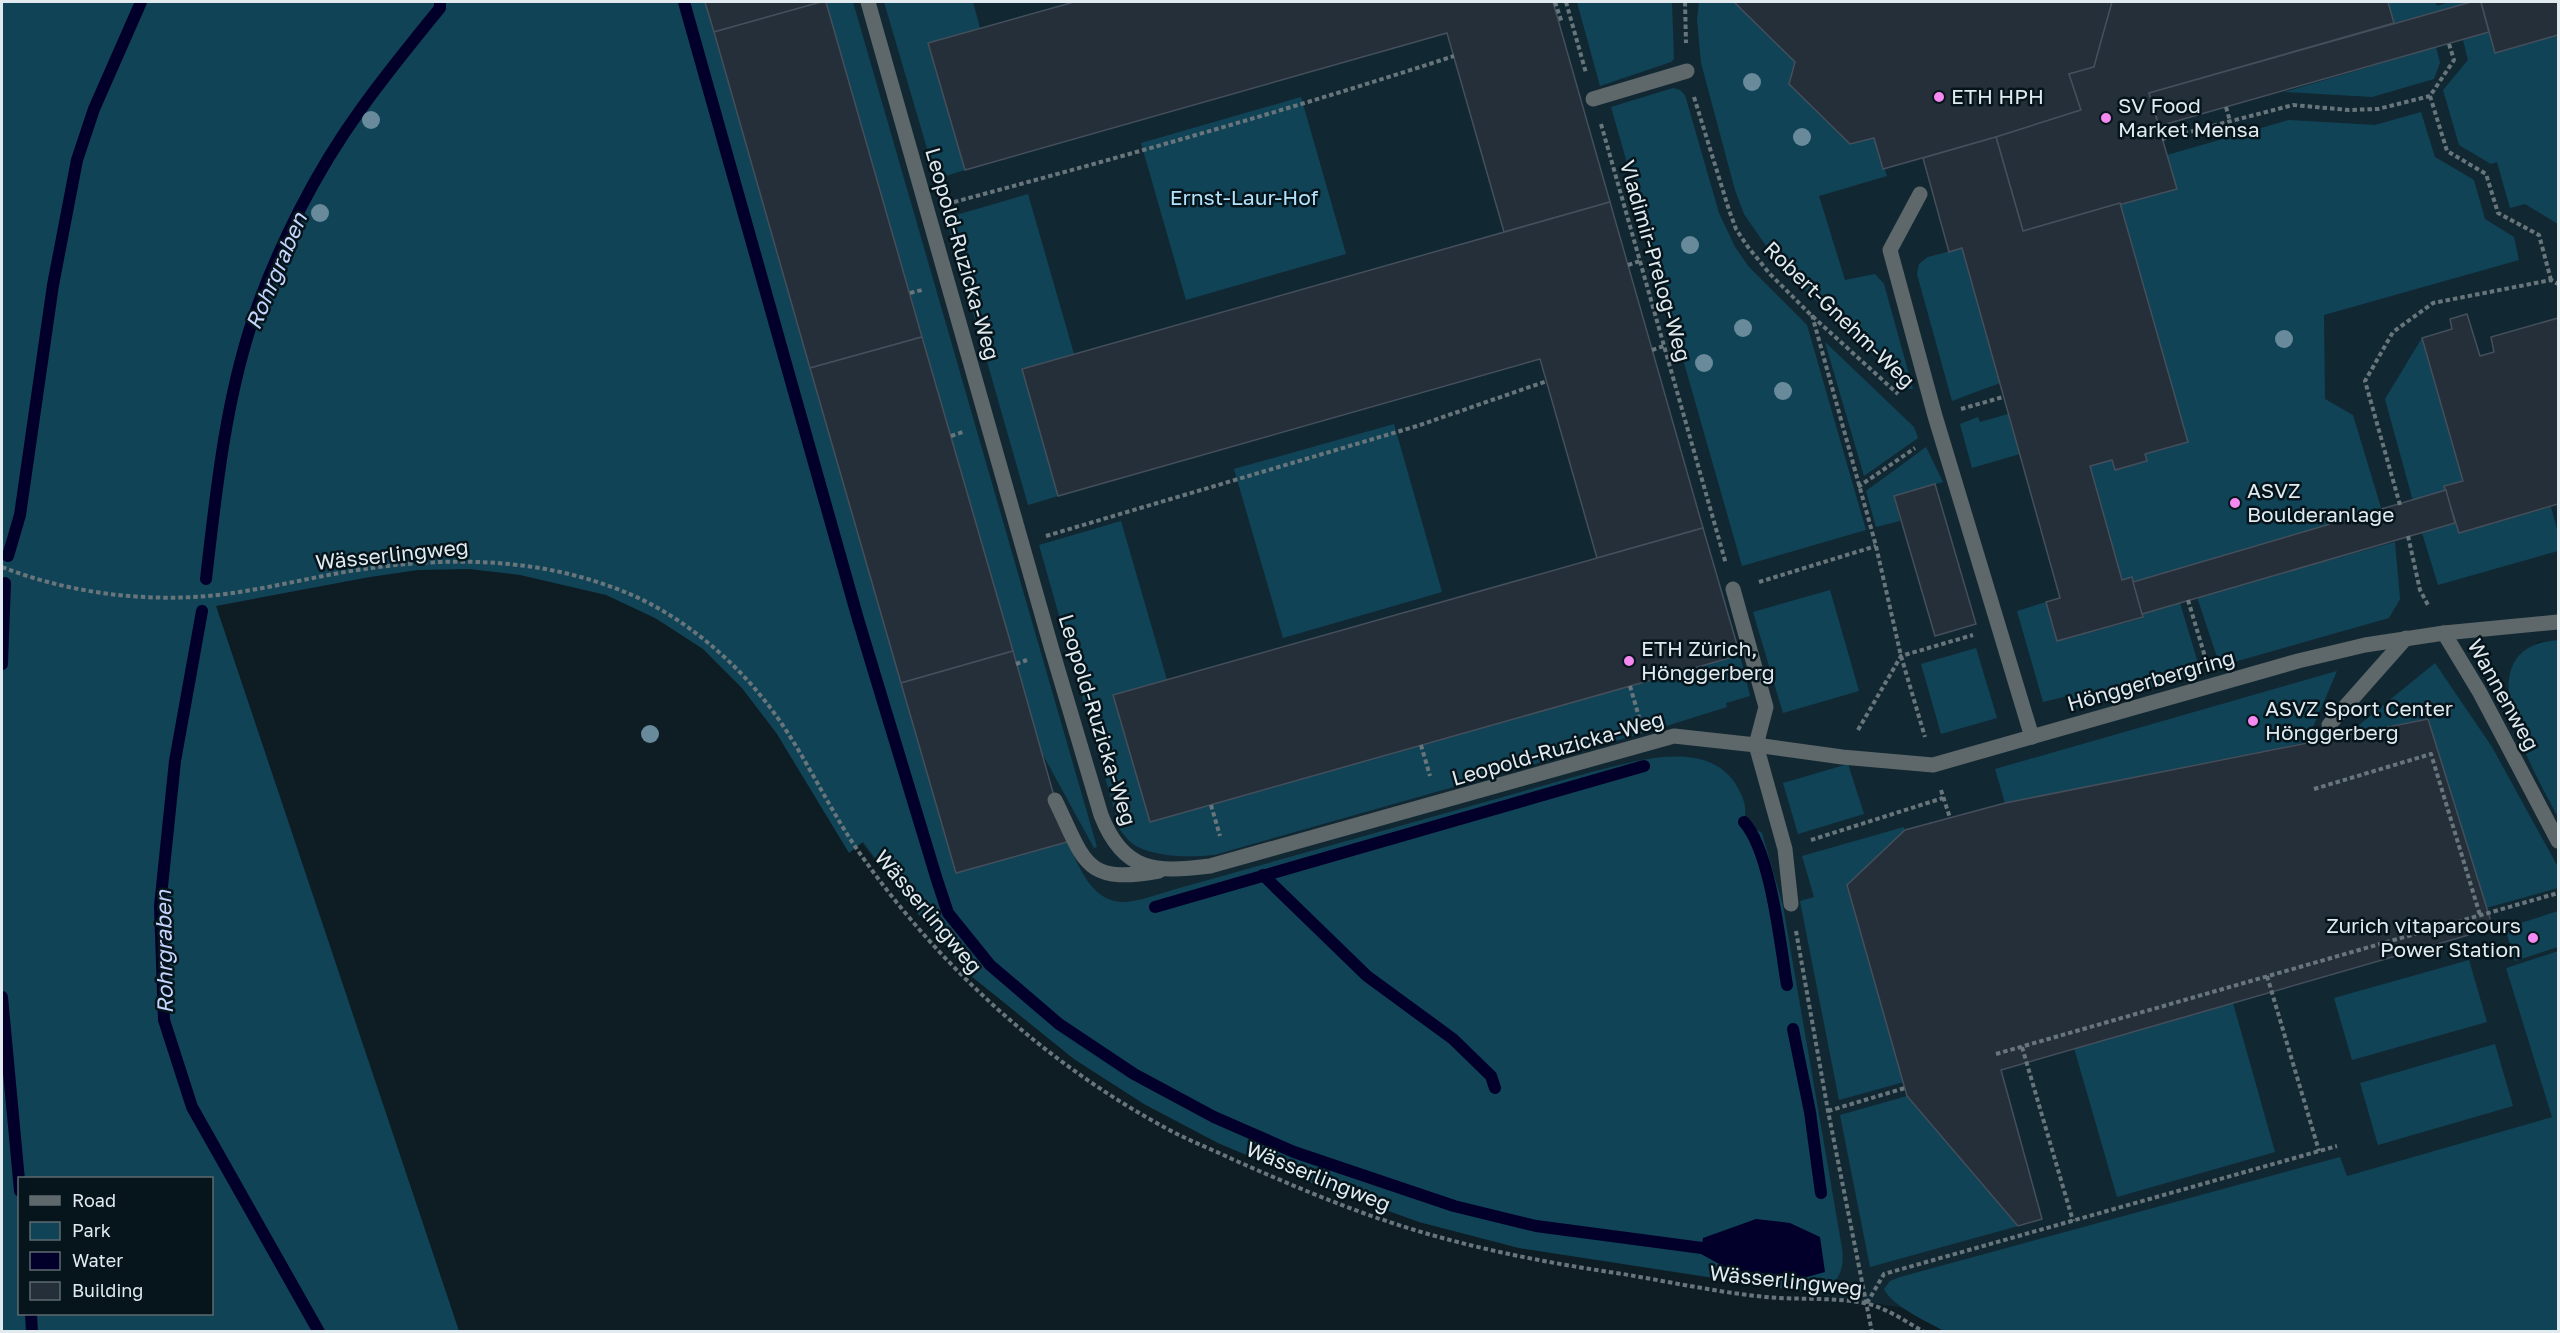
<svg xmlns="http://www.w3.org/2000/svg" width="2560" height="1333" font-family="'Golos Text',sans-serif">
  <rect width="100%" height="100%" fill="#0e1d24"/>
  <polygon fill="#112833" points="447,2 2558,2 2558,640 2537,642 2508,693 2520,742 2558,817 2558,951 2506,968 2553,1117 2191,1221 1944,1331 1905,1308 1519,1248 1419,1222 1314,1184 1218,1143 1144,1104 1074,1059 971,976 902,895 683,612"/>
  <g fill="#114357" fill-rule="evenodd">
    <path d="M2,2H705L956,873L1067,842C1079,865 1090,900 1121,902C1136,903 1161,893 1176,889L1595,771C1638,761 1705,739 1735,783C1743,796 1748,808 1744,822L1762,833L1783,906L1842,1248C1845,1271 1838,1283 1819,1294L1519,1248L1419,1222L1314,1184L1218,1143L1144,1104L1074,1059L971,976L902,895L863,842L849,853L777,734L742,688L703,649L655,618L606,595L520,575L469,569L418,570L370,577L216,606L459,1331L2,1332ZM20,1178H212V1314H20Z"/>
    <polygon points="826,2 853,2 1097,847 1094,848 1042,753"/>
    <polygon points="884,2 973,2 980,28 928,43 965,170 936,179"/>
    <polygon points="1577,2 1672,2 1674,59 1671,62 1600,86"/>
    <polygon points="1699,2 1734,2 1795,62 1789,84 1850,144 1874,138 1887,176 1819,196 1845,280 1875,274 1884,284 1913,389 1909,389 1780,266 1744,214 1735,190 1701,63 1697,19"/>
    <polygon points="2388,2 2435,2 2437,6 2449,2 2471,2 2394,23"/>
    <polygon points="2489,32 2496,53 2558,35 2558,224 2525,204 2510,208 2497,162 2491,164 2459,145 2443,90 2468,60 2463,40"/>
    <polygon points="2436,47 2440,63 2434,79 2372,97 2284,92"/>
    <polygon points="1673,88 1680,90 1685,95 1719,213 1735,247 1749,267 1807,325 1866,530 1742,566 1611,107"/>
    <polygon points="1301,97 1346,254 1186,300 1141,143"/>
    <polygon points="2421,112 2435,157 2474,180 2485,219 2514,237 2519,260 2324,315 2325,399 2353,415 2382,511 2133,582 2122,580 2090,466 2112,460 2115,470 2147,461 2145,454 2188,442 2120,203 2176,189 2167,155 2289,120 2375,125"/>
    <polygon points="1028,194 1074,354 1022,369 1058,496 1028,505 946,218"/>
    <polygon points="1962,248 2000,383 1952,401 1917,274 1919,264 1928,257"/>
    <polygon points="2422,338 2463,481 2444,486 2446,490 2413,501 2385,399"/>
    <polygon points="1825,342 1914,427 1918,438 1864,476"/>
    <polygon points="2008,414 2020,454 1972,468 1960,424 1978,417 1980,422"/>
    <polygon points="1394,424 1442,592 1283,638 1234,469"/>
    <polygon points="1926,447 1943,482 1894,496 1900,521 1876,527 1866,491"/>
    <polygon points="2551,507 2558,533 2558,551 2438,585 2422,533 2455,523 2460,533"/>
    <path d="M1121,521L1167,680L1740,655L1750,696L1726,703L1727,707L1644,733L1214,855C1190,857 1161,858 1138,847C1131,844 1125,836 1120,830L1039,545Z"/>
    <polygon points="2395,542 2400,599 2389,618 2220,666 2197,597"/>
    <polygon points="1830,590 1859,691 1783,713 1753,612"/>
    <polygon points="2046,602 2058,641 2143,618 2142,614 2180,603 2201,673 2076,709 2072,695 2043,702 2017,611"/>
    <path d="M2558,640V817C2534,772 2460,647 2558,640Z"/>
    <polygon points="1976,648 1997,718 1941,734 1921,664"/>
    <polygon points="2435,663 2492,747 2558,867 2558,888 2486,908 2428,719 2348,734"/>
    <polygon points="2337,671 2313,727 2332,737 2005,803 1995,769"/>
    <polygon points="1848,764 1864,814 1798,834 1783,783"/>
    <polygon points="1904,827 1904,1082 1839,1100 1800,901 1814,897 1802,856"/>
    <polygon points="2558,911 2558,947 2515,961 2505,928"/>
    <path d="M2558,951V1331H1944C1928,1322 1892,1306 1884,1289L1890,1281L1900,1277L2340,1157L2347,1176L2552,1117L2506,968Z"/>
    <polygon points="2469,960 2487,1022 2352,1060 2334,998"/>
    <polygon points="2233,1003 2275,1152 2117,1197 2074,1048"/>
    <polygon points="2495,1044 2513,1106 2378,1145 2360,1083"/>
    <polygon points="1907,1096 2018,1226 1870,1267 1840,1115"/>
  </g>
  <polygon fill="#02002a" points="1756,1219 1790,1223 1820,1237 1825,1272 1807,1277 1732,1271 1701,1254 1703,1238"/>
  <g fill="none" stroke-linecap="round" stroke-linejoin="round">
    <g stroke="#02002a" stroke-width="12">
      <polyline points="684,2 858,619 937,880 948,913 990,965 1059,1024 1134,1074 1214,1117 1294,1152 1454,1206 1536,1226 1702,1248"/>
      <polyline points="8,556 20,515 53,285 77,160 94,109 141,2"/>
      <path d="M206,579C216,492 225,403 253,319C278,246 316,171 361,109C386,74 413,41 440,8V2"/>
      <polyline points="202,611 175,761 160,906 164,1020 192,1107 319,1332"/>
      <polyline points="2,664 5,583"/>
      <path d="M1744,822C1771,852 1780,944 1787,985"/>
      <polyline points="1263,875 1367,976 1453,1039 1491,1076 1495,1088"/>
      <polyline points="1155,907 1644,766"/>
      <polyline points="2,997 20,1191"/>
      <polyline points="1793,1029 1810,1112 1821,1193"/>
      <polyline points="31,1314 32,1332"/>
    </g>
  </g>
  <g fill="#242f3a" stroke="#444f5b" stroke-width="1.5">
    <polygon points="705,2 821,2 714,32"/>
    <polygon points="821,2 826,2 922,337 810,368 714,32"/>
    <polygon points="1074,2 1553,2 1610,202 1504,232 1447,33 965,170 928,43"/>
    <polygon points="1734,2 2112,2 2094,67 2069,74 2081,110 1996,137 1883,169 1874,138 1850,144 1789,84 1795,62"/>
    <polygon points="2112,2 2388,2 2394,23 2149,93 2177,189 2023,231 1996,137 2081,110 2069,74 2094,67"/>
    <polygon points="2471,2 2481,2 2489,32 2159,126 2149,93"/>
    <polygon points="2481,2 2558,2 2558,35 2495,53"/>
    <polygon points="1996,137 2023,231 2120,203 2188,442 2145,454 2147,461 2115,470 2112,460 2090,466 2122,580 2132,577 2143,617 2057,641 2046,602 2060,598 1962,248 1949,252 1923,158"/>
    <polygon points="1610,202 1703,528 1597,558 1540,359 1058,496 1022,369"/>
    <polygon points="2467,314 2480,356 2494,352 2491,337 2558,318 2558,504 2459,533 2444,486 2463,481 2422,338 2452,329 2450,319"/>
    <polygon points="922,337 1013,651 901,683 810,368"/>
    <polygon points="1935,484 1976,624 1935,636 1894,496"/>
    <polygon points="2446,490 2455,523 2142,614 2133,582"/>
    <polygon points="1703,528 1740,655 1150,822 1113,695"/>
    <polygon points="1013,651 1067,842 956,873 901,683"/>
    <polygon points="2428,719 2493,928 2001,1070 2042,1219 2018,1226 1907,1096 1847,885 1905,830 2005,803"/>
  </g>
  <g fill="none" stroke-linecap="round" stroke-linejoin="round">
    <g stroke="#68757b" stroke-width="4" stroke-dasharray="4.5 3" stroke-linecap="butt">
      <polyline points="1555,2 1562,23"/>
      <polyline points="1566,2 1586,73"/>
      <polyline points="1685,2 1686,43"/>
      <polyline points="2449,44 2454,60 2430,96 2447,151 2486,174 2498,213 2539,235 2551,280"/>
      <polyline points="1694,97 1729,210 1736,229 1748,247 1770,274 1811,315 1898,394"/>
      <polyline points="2226,107 2230,121"/>
      <polyline points="1601,124 1726,564"/>
      <polyline points="2162,139 2293,105 2349,110 2378,109 2430,96"/>
      <path d="M954,202C1122,157 1289,110 1454,56"/>
      <polyline points="1628,265 1640,261"/>
      <polyline points="910,293 922,290"/>
      <polyline points="1812,315 1876,546 1901,656 1925,737"/>
      <polyline points="1652,350 1664,346"/>
      <polyline points="1961,409 2003,397"/>
      <polyline points="951,436 963,432"/>
      <polyline points="1858,487 1915,448"/>
      <polyline points="2400,505 2365,381 2393,332 2433,303 2551,280 2558,284"/>
      <polyline points="1046,536 1417,426 1547,381"/>
      <polyline points="2408,536 2420,590 2429,607"/>
      <path d="M2,567C66,592 139,602 208,596C262,591 317,575 371,568C459,556 549,559 632,595C680,616 728,655 761,696C801,744 825,804 861,855C940,967 1042,1060 1162,1126C1185,1139 1209,1148 1232,1159C1293,1186 1354,1212 1418,1231C1485,1251 1554,1264 1623,1274C1670,1282 1717,1292 1765,1297C1797,1300 1832,1297 1864,1303C1885,1307 1905,1321 1924,1332"/>
      <polyline points="1759,582 1876,546"/>
      <polyline points="2188,600 2206,660"/>
      <polyline points="1016,664 1027,660"/>
      <polyline points="1630,686 1639,717"/>
      <polyline points="1858,730 1901,656 1973,635"/>
      <polyline points="1421,745 1430,776"/>
      <polyline points="2314,789 2431,754 2480,915"/>
      <polyline points="1941,790 1950,818"/>
      <polyline points="1211,805 1220,836"/>
      <polyline points="1811,840 1943,798"/>
      <polyline points="1796,931 1828,1111 1872,1332"/>
      <polyline points="2267,976 2319,1151"/>
      <polyline points="2022,1047 2073,1221"/>
      <polyline points="1996,1054 2558,893"/>
      <polyline points="1828,1111 1905,1088"/>
      <polyline points="1867,1303 1884,1274 2337,1146"/>
    </g>
    <g stroke="#5e6769" stroke-width="15">
      <path d="M868,2L1052,650L1101,815C1123,872 1155,873 1210,866L1674,736L1756,745"/>
      <polyline points="1593,99 1687,71"/>
      <polyline points="1920,194 1890,250 1935,416 2032,737"/>
      <polyline points="1733,589 1766,707 1756,745 1785,849 1791,904"/>
      <polyline points="2444,633 2479,691 2558,841"/>
      <polyline points="2329,725 2406,638"/>
      <path d="M1055,800C1085,861 1083,885 1159,871"/>
    </g>
    <polyline stroke="#5e6769" stroke-width="15" points="1756,745 1842,757 1933,765 2298,661 2365,645 2444,633 2558,622"/>
  </g>
  <g fill="#688a9a">
    <circle cx="1752" cy="82" r="9"/>
    <circle cx="371" cy="120" r="9"/>
    <circle cx="1802" cy="137" r="9"/>
    <circle cx="320" cy="213" r="9"/>
    <circle cx="1690" cy="245" r="9"/>
    <circle cx="1743" cy="328" r="9"/>
    <circle cx="2284" cy="339" r="9"/>
    <circle cx="1704" cy="363" r="9"/>
    <circle cx="1783" cy="391" r="9"/>
    <circle cx="650" cy="734" r="9"/>
  </g>
  <g fill="#f489f1" stroke="#06141b" stroke-width="2">
    <circle cx="1939" cy="97" r="6"/>
    <circle cx="2106" cy="118" r="6"/>
    <circle cx="2235" cy="503" r="6"/>
    <circle cx="1629" cy="661" r="6"/>
    <circle cx="2253" cy="721" r="6"/>
    <circle cx="2533" cy="938" r="6"/>
  </g>
  <g text-anchor="middle" stroke-width="5" stroke-linejoin="round" paint-order="stroke">
    <g font-size="21" fill="#e0eaef" stroke="#06141b" text-anchor="start">
      <text x="1951" y="104">ETH HPH</text>
      <text x="2118" y="113">SV Food<tspan x="2118" dy="24">Market Mensa</tspan></text>
      <text x="2247" y="498">ASVZ<tspan x="2247" dy="24">Boulderanlage</tspan></text>
      <text x="1641" y="656">ETH Zürich,<tspan x="1641" dy="24">Hönggerberg</tspan></text>
      <text x="2265" y="716">ASVZ Sport Center<tspan x="2265" dy="24">Hönggerberg</tspan></text>
      <text x="2521" y="933" text-anchor="end">Zurich vitaparcours<tspan x="2521" dy="24">Power Station</tspan></text>
    </g>
    <g font-size="21" fill="#b2e3fb" stroke="#06141b">
      <text x="1244" y="205">Ernst-Laur-Hof</text>
    </g>
    <g font-size="21" fill="#e0eaef" stroke="#06141b">
      <text transform="translate(962 254) rotate(74)" y="7">Leopold-Ruzicka-Weg</text>
      <text transform="translate(1655 261) rotate(74)" y="7">Vladimir-Prelog-Weg</text>
      <text transform="translate(1839 315) rotate(44)" y="7">Robert-Gnehm-Weg</text>
      <text transform="translate(392 555) rotate(-6)" y="7">Wässerlingweg</text>
      <text transform="translate(2151 681) rotate(-16)" y="7">Hönggerbergring</text>
      <text transform="translate(2503 695) rotate(61)" y="7">Wannenweg</text>
      <text transform="translate(1097 720) rotate(73)" y="7">Leopold-Ruzicka-Weg</text>
      <text transform="translate(1558 749) rotate(-16)" y="7">Leopold-Ruzicka-Weg</text>
      <text transform="translate(928 912) rotate(50)" y="7">Wässerlingweg</text>
      <text transform="translate(1318 1177) rotate(22)" y="7">Wässerlingweg</text>
      <text transform="translate(1786 1281) rotate(6)" y="7">Wässerlingweg</text>
    </g>
    <g font-size="22" font-style="italic" fill="#c6d5ff" stroke="#06141b">
      <text transform="translate(276 271) rotate(-67)" y="8">Rohrgraben</text>
      <text transform="translate(164 952) rotate(-91)" y="8">Rohrgraben</text>
    </g>
  </g>
  <rect width="2560" height="1333" fill="none" stroke="#e0eaef" stroke-width="6"/>
  <rect x="18" y="1177" width="195" height="138" fill="#06141b" stroke="#5d6a70" stroke-width="1.5"/>
  <rect x="30" y="1196" width="30" height="9" fill="#5e6769" stroke="#5d6a70" stroke-width="1.5"/>
  <text x="72" y="1207" font-size="18" fill="#e0eaef">Road</text>
  <rect x="30" y="1222" width="30" height="18" fill="#114357" stroke="#5d6a70" stroke-width="1.5"/>
  <text x="72" y="1237" font-size="18" fill="#e0eaef">Park</text>
  <rect x="30" y="1252" width="30" height="18" fill="#02002a" stroke="#5d6a70" stroke-width="1.5"/>
  <text x="72" y="1267" font-size="18" fill="#e0eaef">Water</text>
  <rect x="30" y="1282" width="30" height="18" fill="#242f3a" stroke="#5d6a70" stroke-width="1.5"/>
  <text x="72" y="1297" font-size="18" fill="#e0eaef">Building</text>
</svg>
